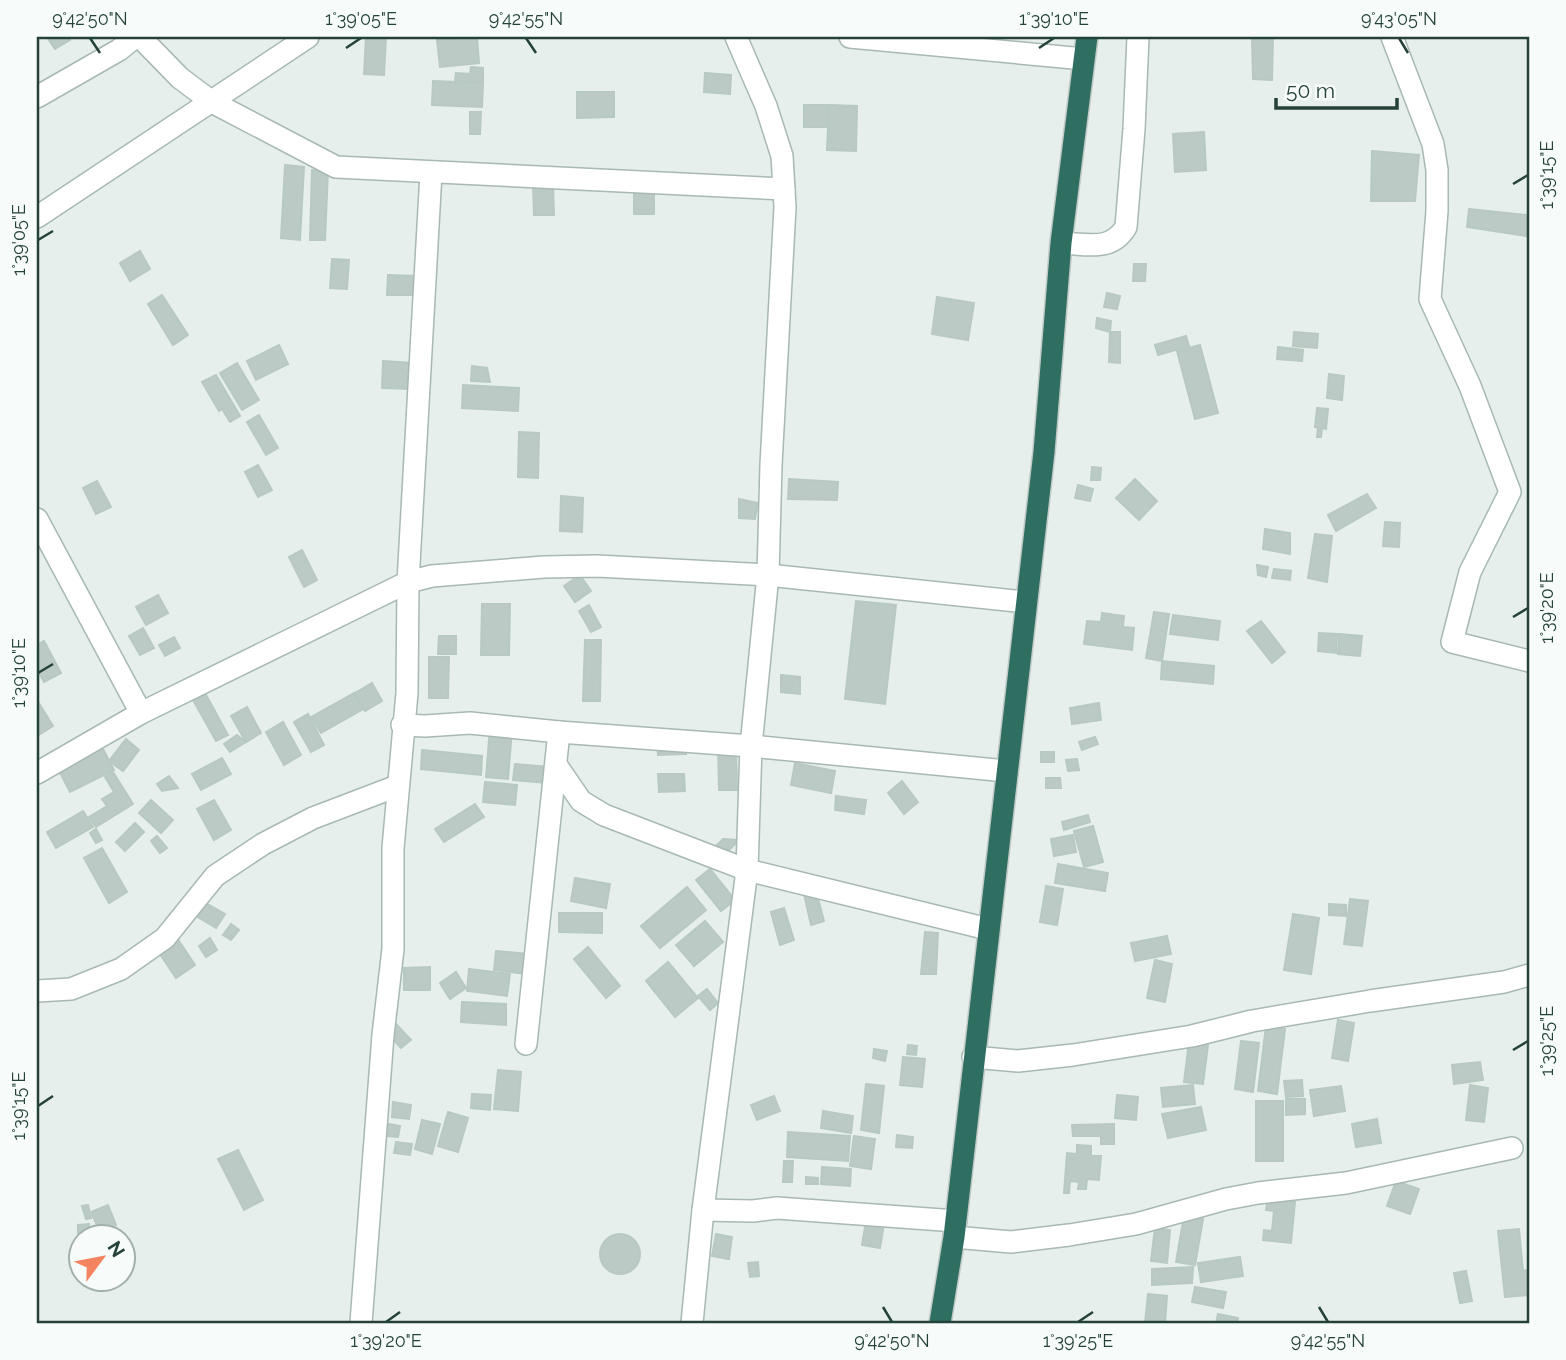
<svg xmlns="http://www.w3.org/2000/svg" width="1566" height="1360" font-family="Raleway,sans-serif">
  <rect width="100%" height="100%" fill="#e6efeb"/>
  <g fill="#bbcac4" stroke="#b8c9c2" stroke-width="2">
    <polygon points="47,37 68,37 70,40 55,49"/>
    <polygon points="366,37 386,37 384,75 364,74"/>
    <polygon points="477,37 479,63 440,67 437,40"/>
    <polygon points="1252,37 1273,37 1272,80 1253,79"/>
    <polygon points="471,67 483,68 483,83 455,81 456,73 470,74"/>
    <polygon points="705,73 731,75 730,94 704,92"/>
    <polygon points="433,81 483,83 482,107 432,105"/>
    <polygon points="577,92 614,92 614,117 577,118"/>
    <rect x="804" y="105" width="25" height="22"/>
    <polygon points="829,105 857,106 856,151 827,150"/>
    <polygon points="470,112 481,112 480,134 470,134"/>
    <polygon points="1204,132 1206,170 1175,172 1173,134"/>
    <polygon points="1372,151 1419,155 1415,201 1371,201"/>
    <polygon points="285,165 304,167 300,240 281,238"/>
    <polygon points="312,170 328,171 325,240 310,240"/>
    <polygon points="533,184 553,184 554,215 534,215"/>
    <rect x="634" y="191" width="20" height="23"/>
    <polygon points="1469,209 1527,215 1526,236 1467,227"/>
    <polygon points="140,251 150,269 130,281 120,263"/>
    <polygon points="332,259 349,260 347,289 330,288"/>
    <polygon points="1134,264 1146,264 1145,281 1133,281"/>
    <polygon points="388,275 417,276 417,295 387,295"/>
    <polygon points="1107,293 1120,296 1117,309 1104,307"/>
    <polygon points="162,295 188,335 173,345 148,304"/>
    <polygon points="937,297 974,303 968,340 932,334"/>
    <polygon points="1097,318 1111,321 1110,332 1096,328"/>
    <polygon points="1110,332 1120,332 1120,363 1109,362"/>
    <polygon points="1294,332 1318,334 1317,348 1293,346"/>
    <polygon points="1186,336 1189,346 1158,355 1155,345"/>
    <polygon points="279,345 288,364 256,380 247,361"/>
    <polygon points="1200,345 1218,413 1195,419 1177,351"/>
    <polygon points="1278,347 1303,350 1302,361 1277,359"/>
    <polygon points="383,361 412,363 411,389 382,388"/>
    <polygon points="237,363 259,400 242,410 220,373"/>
    <polygon points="472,366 487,368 490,382 471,381"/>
    <polygon points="1329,374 1344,376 1342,400 1327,398"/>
    <polygon points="216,375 240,416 230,422 222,409 219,411 202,382"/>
    <polygon points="463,385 519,388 518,411 462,408"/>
    <polygon points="1317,408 1328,409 1326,429 1322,428 1321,437 1317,437 1318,428 1315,427"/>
    <polygon points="259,415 278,448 266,455 247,422"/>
    <polygon points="519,432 539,433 538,478 518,477"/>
    <polygon points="258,465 272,490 258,497 245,472"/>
    <polygon points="1092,467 1101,468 1100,480 1091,480"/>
    <polygon points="789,479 838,482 837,500 788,499"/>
    <polygon points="1135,479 1157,501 1139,520 1116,498"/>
    <polygon points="97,481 111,507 96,514 83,488"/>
    <polygon points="1078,485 1093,489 1090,501 1075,498"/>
    <polygon points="1367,494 1376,508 1336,531 1328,515"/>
    <polygon points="561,496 583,498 582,532 560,531"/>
    <polygon points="739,499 758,503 755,519 739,518"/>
    <polygon points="1385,522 1400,523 1399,547 1383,546"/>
    <polygon points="1265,529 1290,533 1290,554 1263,549"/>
    <polygon points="1315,534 1332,536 1327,582 1308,578"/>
    <polygon points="302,550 317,580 304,587 289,557"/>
    <polygon points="1257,565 1268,567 1266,577 1258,575"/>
    <polygon points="1274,569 1291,571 1290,580 1272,578"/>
    <polygon points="580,575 591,591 575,602 564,586"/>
    <polygon points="158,595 168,613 146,625 136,607"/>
    <polygon points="856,601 896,605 885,704 845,699"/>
    <polygon points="482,604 510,604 509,655 481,655"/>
    <polygon points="589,605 601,627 591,632 579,611"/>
    <polygon points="1154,612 1169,614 1162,661 1146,658"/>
    <polygon points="1102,613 1124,616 1123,627 1134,628 1132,650 1084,644 1087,621 1101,622"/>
    <polygon points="1173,615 1220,621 1218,640 1170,634"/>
    <polygon points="1261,621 1285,652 1272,663 1247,631"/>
    <polygon points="143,628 154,648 140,655 129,636"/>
    <polygon points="1319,633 1337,634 1336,653 1318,651"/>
    <polygon points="1339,634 1362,636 1360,656 1338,654"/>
    <polygon points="439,636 456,636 456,654 438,654"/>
    <polygon points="174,637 180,648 165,656 159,645"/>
    <polygon points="585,640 601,640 600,701 583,701"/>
    <polygon points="44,641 61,673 44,682 37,669 37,645"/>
    <polygon points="429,657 449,657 448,698 429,698"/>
    <polygon points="1162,661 1214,666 1213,684 1161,679"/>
    <polygon points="781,675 800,677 800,694 781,692"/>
    <polygon points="372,683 382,701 365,711 355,693"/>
    <polygon points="204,691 228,735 216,741 192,698"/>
    <polygon points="354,693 363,709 321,733 311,717"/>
    <polygon points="37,700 53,726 37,736"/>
    <polygon points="1099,703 1101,720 1072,724 1070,708"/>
    <polygon points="247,707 261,733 246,742 231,716"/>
    <polygon points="308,714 324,745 311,752 294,722"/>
    <polygon points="283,722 301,755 284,765 266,732"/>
    <polygon points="490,728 512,730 508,779 486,777"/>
    <polygon points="237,735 246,742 230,752 224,744"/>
    <polygon points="1095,737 1098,744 1082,750 1079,742"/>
    <polygon points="126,739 139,750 123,771 109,761"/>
    <polygon points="100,743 114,770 70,792 56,765"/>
    <polygon points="718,745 736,745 737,790 719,790"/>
    <polygon points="657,746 685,746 686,754 658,755"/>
    <polygon points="422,750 482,756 481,775 421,769"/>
    <rect x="1041" y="752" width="13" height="10"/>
    <polygon points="222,758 231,774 201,790 192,774"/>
    <polygon points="1077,759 1079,770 1068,771 1066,760"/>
    <polygon points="795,763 835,771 831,793 791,785"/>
    <polygon points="515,764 549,767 547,783 513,780"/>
    <polygon points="113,772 133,804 96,827 89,817 107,806 102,799 114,792 105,777"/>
    <polygon points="658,774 684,774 685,791 659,792"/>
    <polygon points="169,776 178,788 162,791 157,784"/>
    <polygon points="1046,778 1060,778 1061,788 1046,788"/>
    <polygon points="902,781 918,802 904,814 888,793"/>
    <polygon points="485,782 517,785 515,805 483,802"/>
    <polygon points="836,796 866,800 864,814 835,810"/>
    <polygon points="151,800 173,820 161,833 139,813"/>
    <polygon points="214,800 231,830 214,840 197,809"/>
    <polygon points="475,804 484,817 444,842 435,829"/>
    <polygon points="83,811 93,827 56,848 47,832"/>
    <polygon points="1088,815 1090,822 1064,830 1062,822"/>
    <polygon points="135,823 144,832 125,851 116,842"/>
    <polygon points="1093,826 1103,862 1084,867 1074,831"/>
    <polygon points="96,829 102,840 96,843 90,833"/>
    <polygon points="1073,835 1076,852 1054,856 1051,839"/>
    <polygon points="157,836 167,848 160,853 151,841"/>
    <polygon points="723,839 739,840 722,857 714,848"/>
    <polygon points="102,848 127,892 109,903 84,858"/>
    <polygon points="1058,864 1108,873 1105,891 1055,883"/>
    <polygon points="710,869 735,900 721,911 696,880"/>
    <polygon points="575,878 610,884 606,908 571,901"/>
    <polygon points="1046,886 1063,889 1057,925 1040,922"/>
    <polygon points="687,887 706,910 660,948 641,926"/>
    <polygon points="816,891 824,921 811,925 804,894"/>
    <polygon points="1350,899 1368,901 1362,946 1344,944"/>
    <polygon points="204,902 225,914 216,928 196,916"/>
    <polygon points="1329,904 1346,905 1346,916 1329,915"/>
    <polygon points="784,908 794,940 780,945 771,912"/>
    <polygon points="559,913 602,913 602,933 559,932"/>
    <polygon points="1293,914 1319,918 1311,974 1284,970"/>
    <polygon points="705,921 723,942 694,966 676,945"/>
    <polygon points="231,924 239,930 231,940 223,935"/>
    <polygon points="925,932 938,933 936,974 921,974"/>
    <polygon points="1167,936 1171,954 1135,961 1131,943"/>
    <polygon points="177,938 195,965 176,978 158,951"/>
    <polygon points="210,938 217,950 206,957 199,946"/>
    <polygon points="588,947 620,986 606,998 574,959"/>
    <polygon points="496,951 528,954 526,974 494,970"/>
    <polygon points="1155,960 1172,964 1165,1002 1147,998"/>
    <polygon points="668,962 698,998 675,1017 646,981"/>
    <polygon points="430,967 430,990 404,990 404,968"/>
    <polygon points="469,969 510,974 507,996 467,991"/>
    <polygon points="456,972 466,988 450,999 440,983"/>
    <polygon points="707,989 718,1003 710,1010 698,996"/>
    <polygon points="462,1002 506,1004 506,1025 461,1022"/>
    <polygon points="1338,1020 1354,1023 1348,1061 1332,1058"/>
    <polygon points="396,1024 411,1040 401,1048 387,1033"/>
    <polygon points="1266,1026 1285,1029 1277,1094 1258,1091"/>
    <polygon points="1241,1041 1259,1043 1253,1092 1235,1089"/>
    <polygon points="1189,1042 1208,1045 1203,1084 1184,1082"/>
    <polygon points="908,1045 917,1046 916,1055 907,1054"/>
    <polygon points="874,1049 887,1051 885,1061 873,1058"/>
    <polygon points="903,1057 925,1059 922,1087 900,1085"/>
    <polygon points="1480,1062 1483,1080 1454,1084 1452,1065"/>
    <polygon points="498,1070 521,1072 518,1111 494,1109"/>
    <polygon points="1302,1080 1303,1096 1286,1097 1284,1081"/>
    <polygon points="866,1084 884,1086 879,1133 861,1130"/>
    <polygon points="1193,1085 1195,1104 1163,1107 1161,1088"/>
    <polygon points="1470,1085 1488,1088 1484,1122 1466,1120"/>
    <polygon points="1341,1086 1345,1111 1314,1116 1310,1090"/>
    <polygon points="472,1094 491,1095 490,1110 471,1108"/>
    <polygon points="1117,1095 1138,1097 1136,1120 1115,1118"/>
    <polygon points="774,1096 780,1111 757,1120 751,1105"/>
    <polygon points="1286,1099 1305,1099 1305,1114 1286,1115"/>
    <rect x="1256" y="1101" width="27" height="60"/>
    <polygon points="393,1102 411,1105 409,1119 392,1117"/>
    <polygon points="1201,1107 1206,1130 1168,1138 1162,1114"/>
    <polygon points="823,1111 853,1116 851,1133 821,1128"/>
    <polygon points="448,1112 468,1118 458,1152 438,1146"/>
    <polygon points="1377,1119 1381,1143 1356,1147 1352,1124"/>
    <polygon points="422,1120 440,1124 432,1154 415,1149"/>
    <polygon points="389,1124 400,1126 398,1137 388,1136"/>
    <polygon points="1114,1124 1114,1144 1101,1144 1101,1136 1073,1136 1072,1125"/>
    <polygon points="788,1132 850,1136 848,1161 787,1157"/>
    <polygon points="897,1135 913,1137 912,1148 896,1147"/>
    <polygon points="854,1136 875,1139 871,1169 850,1166"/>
    <polygon points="396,1142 412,1144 410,1155 394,1153"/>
    <polygon points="1077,1145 1091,1146 1091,1156 1101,1156 1099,1180 1087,1179 1086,1189 1078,1189 1079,1182 1070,1181 1069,1193 1064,1193 1067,1153 1077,1154"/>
    <polygon points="238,1150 263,1200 244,1210 218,1159"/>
    <polygon points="784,1161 793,1161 792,1182 783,1182"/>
    <polygon points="822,1167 851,1169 850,1186 821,1184"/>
    <polygon points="806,1177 818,1178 818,1184 806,1184"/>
    <polygon points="1396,1181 1419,1189 1410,1214 1387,1206"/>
    <polygon points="1268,1199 1295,1202 1291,1243 1263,1240 1264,1230 1272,1231 1274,1211 1266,1210"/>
    <polygon points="88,1205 91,1218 86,1219 82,1206"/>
    <polygon points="108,1205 116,1225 100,1232 91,1212"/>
    <polygon points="867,1215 885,1218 880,1248 862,1245"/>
    <polygon points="1184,1216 1203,1219 1195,1265 1176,1262"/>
    <polygon points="89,1224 89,1237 78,1237 78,1225"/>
    <polygon points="1155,1228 1170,1230 1167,1263 1151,1261"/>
    <polygon points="1519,1229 1523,1271 1529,1270 1529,1295 1505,1297 1498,1231"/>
    <circle cx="620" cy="1254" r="20"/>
    <polygon points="716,1234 732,1237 729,1259 712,1256"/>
    <polygon points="1240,1257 1243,1276 1201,1282 1198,1263"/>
    <polygon points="758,1262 759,1276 750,1277 748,1263"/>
    <polygon points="1193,1267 1192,1283 1152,1285 1152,1269"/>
    <polygon points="1466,1271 1472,1301 1460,1303 1454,1273"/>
    <polygon points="1195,1287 1226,1292 1223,1308 1192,1302"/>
    <polygon points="1148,1294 1167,1296 1165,1323 1145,1323"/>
    <polygon points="1218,1314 1238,1318 1237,1323 1216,1323"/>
  </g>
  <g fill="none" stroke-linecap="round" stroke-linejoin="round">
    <g stroke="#a8b8b2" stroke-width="24">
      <g id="minor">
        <polyline points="140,37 180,78 212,102 336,167 784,189"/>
        <polyline points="850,37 1084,59"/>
        <polyline points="1392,37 1433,144 1437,170 1437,211 1430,299 1470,386 1510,492 1470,572 1452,642 1529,661"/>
        <polyline points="37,97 119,50 135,37"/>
        <polyline points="37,217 308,37"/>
        <path d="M1061,243C1087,244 1111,252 1126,227L1134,129L1138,37"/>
        <polyline points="37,519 141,713"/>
        <polyline points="402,725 425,726 470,723 559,732 526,1044"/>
        <polyline points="559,732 751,746 1006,771"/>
        <polyline points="557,766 581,801 604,815 747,870 988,929"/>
        <polyline points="37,773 141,713 408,582 432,576 544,567 597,566 768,575 1025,602"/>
        <polyline points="37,991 71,989 121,969 165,938 215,876 263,844 313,818 397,786"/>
        <polyline points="973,1057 1018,1061 1073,1055 1192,1036 1252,1021 1370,1001 1504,982 1529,975"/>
        <polyline points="703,1210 753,1211 777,1208 956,1221"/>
        <polyline points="954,1237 1011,1242 1069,1235 1136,1224 1226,1199 1258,1193 1346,1183 1512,1148"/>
        <polyline points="361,1323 383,1035 393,949 393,848 407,693 408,582 431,173"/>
        <polyline points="692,1323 703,1210 747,870 751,746 768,575 771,465 785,207 782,156 766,106 736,37"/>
      </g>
    </g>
    <g stroke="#c2cac8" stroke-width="24">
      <polyline id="highway" points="940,1323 954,1237 1044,452 1061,243 1087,37"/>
    </g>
    <use href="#minor" stroke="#fff" stroke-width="21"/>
    <use href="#highway" stroke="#2f6f62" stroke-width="21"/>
  </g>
  <path fill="none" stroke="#24423a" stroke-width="2.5" d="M90,38L100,53M526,38L536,53M1399,38L1408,53M346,48L361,38M1039,48L1054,38M1513,184L1528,175M38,240L53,231M1513,617L1528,608M38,673L53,664M1513,1050L1528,1041M38,1106L53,1096M883,1307L892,1322M1319,1307L1328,1322M386,1322L400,1312M1078,1322L1093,1312"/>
  <rect width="1566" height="1360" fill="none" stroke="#f7fbf9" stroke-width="77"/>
  <g transform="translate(102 1258) rotate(58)"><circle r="33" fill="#f7fbf9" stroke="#a3b1ad" stroke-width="2"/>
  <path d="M0-5L12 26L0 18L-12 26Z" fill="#f4845f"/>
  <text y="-10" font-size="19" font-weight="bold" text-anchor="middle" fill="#24423a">N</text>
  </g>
  <path d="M1276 98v10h121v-10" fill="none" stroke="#24423a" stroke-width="3.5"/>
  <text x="1286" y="98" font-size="21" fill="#24423a" stroke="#f7fbf9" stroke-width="5" paint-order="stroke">50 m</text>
  <rect x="38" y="38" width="1490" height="1284" fill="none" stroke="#24423a" stroke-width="2.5"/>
  <g font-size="18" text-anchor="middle" fill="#24423a">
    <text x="90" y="25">9°42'50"N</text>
    <text x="361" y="25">1°39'05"E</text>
    <text x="526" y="25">9°42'55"N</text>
    <text x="1054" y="25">1°39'10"E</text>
    <text x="1399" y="25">9°43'05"N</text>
    <text transform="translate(1547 175) rotate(-90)" y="6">1°39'15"E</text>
    <text transform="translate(19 240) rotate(-90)" y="6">1°39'05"E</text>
    <text transform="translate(1547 608) rotate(-90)" y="6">1°39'20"E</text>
    <text transform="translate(19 673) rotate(-90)" y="6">1°39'10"E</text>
    <text transform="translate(1547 1041) rotate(-90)" y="6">1°39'25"E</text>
    <text transform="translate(19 1106) rotate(-90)" y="6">1°39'15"E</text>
    <text x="386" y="1347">1°39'20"E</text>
    <text x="892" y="1347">9°42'50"N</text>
    <text x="1078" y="1347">1°39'25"E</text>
    <text x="1328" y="1347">9°42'55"N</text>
  </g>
</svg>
